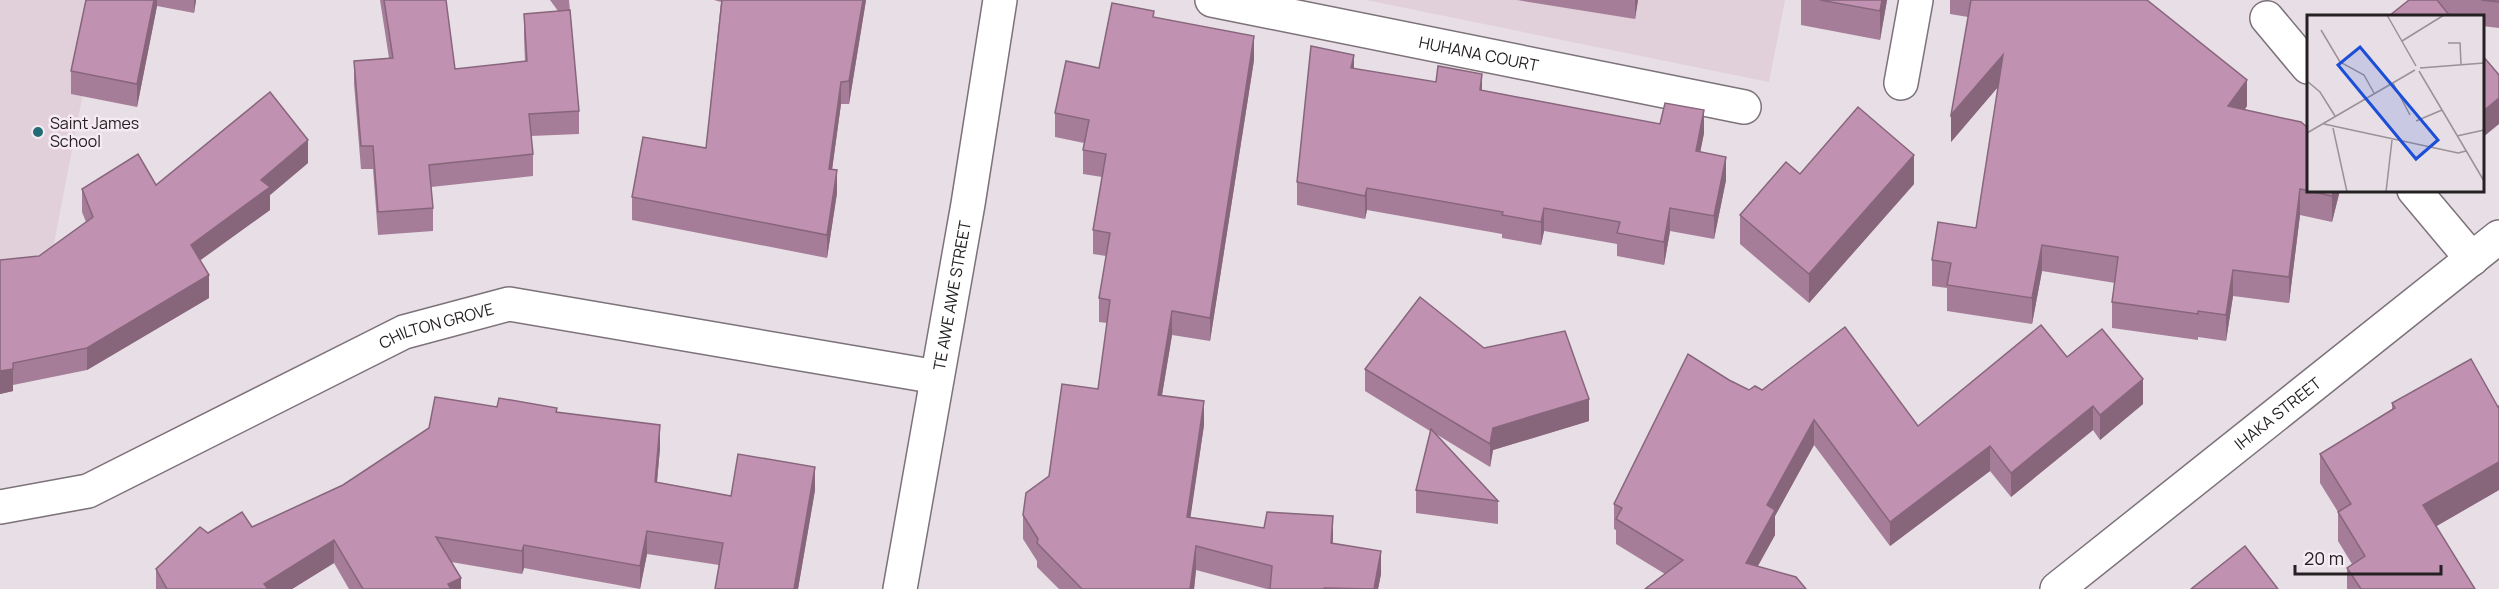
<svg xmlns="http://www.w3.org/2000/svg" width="2499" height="589" font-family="Manrope,sans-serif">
  <rect width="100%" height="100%" fill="#e8dee5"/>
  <g fill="#e1cfda">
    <polygon points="0,0 101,0 48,274 0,265"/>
    <polygon points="1366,0 1785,0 1769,82"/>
  </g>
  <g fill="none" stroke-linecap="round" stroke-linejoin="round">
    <g stroke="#7c7279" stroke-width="36">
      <g id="minor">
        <path id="s1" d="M1212,0L1744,107"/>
        <polyline points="2267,18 2308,67"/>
        <polyline points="1901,83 1916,0"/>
        <polyline points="2414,190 2472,259"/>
        <path id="s2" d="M0,507L88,491L404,332L509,304L937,377"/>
        <path id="s3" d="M2057,589L2499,237"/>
      </g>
    </g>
    <g stroke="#7c7279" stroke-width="36">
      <g id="major">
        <path id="s4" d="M900,589L968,204L1000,0"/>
      </g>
    </g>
    <use href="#minor" stroke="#fff" stroke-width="33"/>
    <use href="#major" stroke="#fff" stroke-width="33"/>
  </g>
  <g fill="#a67d98">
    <polygon points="86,0 196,0 194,13 157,6 137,107 71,94 71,71"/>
    <polygon points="380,0 446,0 455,69 525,62 524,37 524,14 558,11 550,0 569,0 579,111 579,134 531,136 533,154 533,176 431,187 433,208 433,231 378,235 373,169 361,169 354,84 354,61 389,58"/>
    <polygon points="714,0 866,0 849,104 841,104 832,169 837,193 827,258 632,220 632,197 706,148 721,2"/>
    <polygon points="1517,0 1638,0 1635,19"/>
    <polygon points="1801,0 1887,0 1880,40 1801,25"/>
    <polygon points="1950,0 2147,0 2247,106 2245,109 2340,190 2332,222 2300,215 2289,303 2233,296 2226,341 2198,337 2198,340 2112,328 2112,302 2115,283 2042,271 2032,324 1947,311 1947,288 1932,286 1932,260 1976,228 1998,87 1951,142 1968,17 1950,14"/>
    <polygon points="2409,0 2499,0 2499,28 2482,26 2482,16 2389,16"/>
    <polygon points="1154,17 1254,60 1210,341 1172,335 1162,395 1204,425 1190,518 1333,543 1381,574 1378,589 1267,589 1196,570 1194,589 1059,589 1037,567 1037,561 1023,539 1023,515 1049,476 1098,389 1107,323 1099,322 1099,298 1106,256 1093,254 1093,230 1102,177 1083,174 1083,150 1084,143 1055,137 1055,113 1099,68"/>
    <polygon points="1354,69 1482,90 1704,133 1700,152 1726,180 1714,239 1670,231 1664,265 1617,256 1617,244 1544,231 1541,245 1502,238 1502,234 1367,210 1365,219 1297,205 1297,182"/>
    <polygon points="308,163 270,195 270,210 200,260 209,298 87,370 13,385 13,391 0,394 39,256 86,222 82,212 82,189 156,185"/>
    <polygon points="1800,174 1914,184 1809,303 1740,244 1740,215"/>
    <polygon points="1484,348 1589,421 1493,450 1490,467 1436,434 1498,501 1498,524 1416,513 1416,490 1430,431 1365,391 1365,369"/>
    <polygon points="2067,357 2143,404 2100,440 2093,430 2011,497 1990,471 1890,546 1814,445 1775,516 1775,535 1758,566 1665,574 1616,544 1616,530 1614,529 1614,504 1729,380 1749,390 1762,390 1918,426"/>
    <polygon points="2392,403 2499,406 2499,490 2436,526 2475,589 2347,589 2347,568 2352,564 2338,541 2338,512 2320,483 2320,454 2392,409"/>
    <polygon points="497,407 557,413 660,448 657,482 731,496 815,490 798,589 715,589 719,565 647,554 640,589 524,568 522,574 451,562 461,589 349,589 334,563 292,589 156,589 156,569 208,533 252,527 343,485"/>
  </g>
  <g fill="#87667c">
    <polygon points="154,0 157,0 157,6 137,107 137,84"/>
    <polygon points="194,0 196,0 194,13"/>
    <polygon points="863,0 866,0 849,104 849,81"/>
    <polygon points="1635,0 1638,0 1635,19"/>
    <polygon points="1882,0 1887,0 1880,40 1880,11"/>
    <polygon points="1254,36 1254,60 1210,341 1210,318"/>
    <polygon points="1354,55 1354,77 1351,68"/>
    <polygon points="2003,55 2003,81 1951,142 1951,115"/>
    <polygon points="1482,74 1482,97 1480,90"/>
    <polygon points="2247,80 2247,106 2228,132 2228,106"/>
    <polygon points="841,82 841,104 829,192 829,169"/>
    <polygon points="2499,98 2499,124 2482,138 2482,112"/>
    <polygon points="1704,110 1704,133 1696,174 1696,151"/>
    <polygon points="308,140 308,163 270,195 270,210 191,267 191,245 261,180"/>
    <polygon points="1914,155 1914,184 1809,303 1809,274"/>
    <polygon points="1726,157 1726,180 1714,239 1714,216"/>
    <polygon points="837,170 837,193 827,258 827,235"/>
    <polygon points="1367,188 1367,210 1365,219 1365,196"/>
    <polygon points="2300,189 2300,215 2289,303 2289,277"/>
    <polygon points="2334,190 2340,190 2332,222 2332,196"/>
    <polygon points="1544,208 1544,231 1541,245 1541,222"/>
    <polygon points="1670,208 1670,231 1664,265 1664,242"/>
    <polygon points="2042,245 2042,271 2032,324 2032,298"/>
    <polygon points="2233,270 2233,296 2226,341 2226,315"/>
    <polygon points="209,275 209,298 87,370 87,348"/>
    <polygon points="1172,311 1172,335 1158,419 1158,395"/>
    <polygon points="13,369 13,391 0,394 0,371"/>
    <polygon points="2143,379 2143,404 2100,440 2100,415"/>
    <polygon points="1589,399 1589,421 1493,450 1490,467 1490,444 1493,428"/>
    <polygon points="1204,401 1204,425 1187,541 1187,517"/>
    <polygon points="2093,406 2093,430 2011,497 2011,473"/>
    <polygon points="1814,420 1814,445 1775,516 1775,535 1746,587 1746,563 1767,505"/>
    <polygon points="660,425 660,448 655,504 655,482"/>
    <polygon points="1990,446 1990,471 1890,546 1890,522"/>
    <polygon points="2499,462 2499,490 2423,534 2423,505"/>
    <polygon points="815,467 815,490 798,589 794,589"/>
    <polygon points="1333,516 1333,540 1331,567 1331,543"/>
    <polygon points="647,531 647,554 640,589 640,566"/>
    <polygon points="334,540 334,563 292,589 264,589 264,584"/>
    <polygon points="524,545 524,568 522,574 522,551"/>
    <polygon points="1196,546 1196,570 1194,589 1190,589"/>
    <polygon points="1381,551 1381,574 1378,589 1374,589"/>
    <polygon points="461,578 461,589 448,589 448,584"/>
  </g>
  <g fill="#c191b1" stroke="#87667c" stroke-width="1.5">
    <polygon points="86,0 154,0 137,84 71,71"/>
    <polygon points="384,0 446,0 455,69 527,61 524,14 570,10 579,111 529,114 533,154 429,165 433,208 378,212 373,146 361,146 354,61 393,58"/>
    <polygon points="722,0 863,0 849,81 841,82 829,169 837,170 827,235 632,197 643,137 706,148"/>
    <polygon points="1820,0 1882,0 1880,11"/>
    <polygon points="1971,0 2147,0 2247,80 2228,106 2301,122 2308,128 2308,190 2334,190 2332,196 2300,189 2289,277 2233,270 2226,315 2198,311 2198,314 2112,302 2118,257 2042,245 2032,298 1947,285 1951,263 1932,260 1938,222 1976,228 2003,55 1951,115"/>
    <polygon points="2409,0 2437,0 2450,16 2389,16"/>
    <polygon points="2481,0 2499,0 2499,2"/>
    <polygon points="1112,3 1154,11 1153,17 1254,36 1210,318 1172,311 1158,395 1204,401 1187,517 1264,528 1267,512 1333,516 1331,543 1381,551 1374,589 1324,588 1324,589 1270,589 1272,566 1196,546 1190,589 1082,589 1037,543 1038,539 1023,515 1026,493 1049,476 1062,384 1098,389 1110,300 1099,298 1110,233 1093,230 1106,154 1083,150 1089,120 1055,113 1066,61 1099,68"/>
    <polygon points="1311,46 1354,55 1351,68 1436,82 1438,66 1482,74 1480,90 1660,124 1665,103 1704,110 1696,151 1726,157 1714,216 1670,208 1664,242 1617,233 1620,222 1544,208 1541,222 1502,215 1503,212 1367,188 1365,196 1297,182"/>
    <polygon points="2482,55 2499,75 2499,98 2482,112"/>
    <polygon points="270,92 308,140 261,180 270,187 191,245 209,275 87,348 13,363 13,369 0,371 0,260 39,256 93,217 82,189 138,154 156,185"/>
    <polygon points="1858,107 1914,155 1809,274 1740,215 1786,162 1800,174"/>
    <polygon points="1420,297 1484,348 1565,331 1589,399 1493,428 1490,444 1365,369"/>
    <polygon points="2041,325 2067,357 2102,329 2143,379 2100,415 2093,406 2011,473 1990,446 1890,522 1814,420 1767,505 1775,510 1746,563 1796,577 1806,589 1645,589 1683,560 1616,519 1622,508 1614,504 1688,354 1729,380 1749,390 1755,386 1762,390 1845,327 1918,426"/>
    <polygon points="2471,359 2498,407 2499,406 2499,462 2423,505 2475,589 2361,589 2347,568 2365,556 2338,512 2351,504 2320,454 2395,408 2392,403"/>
    <polygon points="435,397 497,407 499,398 557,408 556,412 660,425 655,482 731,496 738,454 815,467 794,589 715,589 723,543 647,531 640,566 524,545 522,551 436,537 461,578 448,584 451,589 363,589 334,540 264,584 268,589 167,589 156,569 200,527 208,533 242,512 252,527 343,485 429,428"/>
    <polygon points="1431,429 1498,501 1416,490"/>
    <polygon points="2245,546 2278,589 2191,589"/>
  </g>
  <circle fill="#226d75" stroke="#f6ebf2" stroke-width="2" cx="38" cy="132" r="6"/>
  <g text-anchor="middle" stroke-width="5" stroke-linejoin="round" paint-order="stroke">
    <g font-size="16" fill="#252123" stroke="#f6ebf2">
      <text dy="6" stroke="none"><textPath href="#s1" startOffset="272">HUHANA COURT</textPath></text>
      <text dy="6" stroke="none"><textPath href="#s4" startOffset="298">TE AWE AWE STREET</textPath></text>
      <text dy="6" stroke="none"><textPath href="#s2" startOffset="476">CHILTON GROVE</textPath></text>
      <text dy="6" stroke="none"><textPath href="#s3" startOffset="282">IHAKA STREET</textPath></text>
    </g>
    <g font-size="16" fill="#252123" stroke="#f6ebf2" text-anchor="start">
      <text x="50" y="129">Saint James<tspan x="50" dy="18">School</tspan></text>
    </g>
  </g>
  <g transform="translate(2307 15)">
    <rect width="177" height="177" fill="#e8dee5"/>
    <path fill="none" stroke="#9a9297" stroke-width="1.5" d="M80,0L109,51M14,15L33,47L57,60L67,78M95,26L137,0M141,28H153L154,49M113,53L177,48M112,56L177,166M0,66L13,77L28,101M86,68L103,100M109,106L135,95M17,109L151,138L159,136M26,113L40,177M0,118L108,55M150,121L177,115M79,177L85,125"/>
    <path fill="#1d4ed8" fill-opacity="0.15" stroke="#1d4ed8" stroke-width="3" d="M53,32L131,125L109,144L31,50Z"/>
    <rect width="177" height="177" fill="none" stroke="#252123" stroke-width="3"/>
  </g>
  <path d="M2295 565v9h146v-9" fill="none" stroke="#252123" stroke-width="3"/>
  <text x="2304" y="565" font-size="18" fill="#252123" stroke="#f6ebf2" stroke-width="4.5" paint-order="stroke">20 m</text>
</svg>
